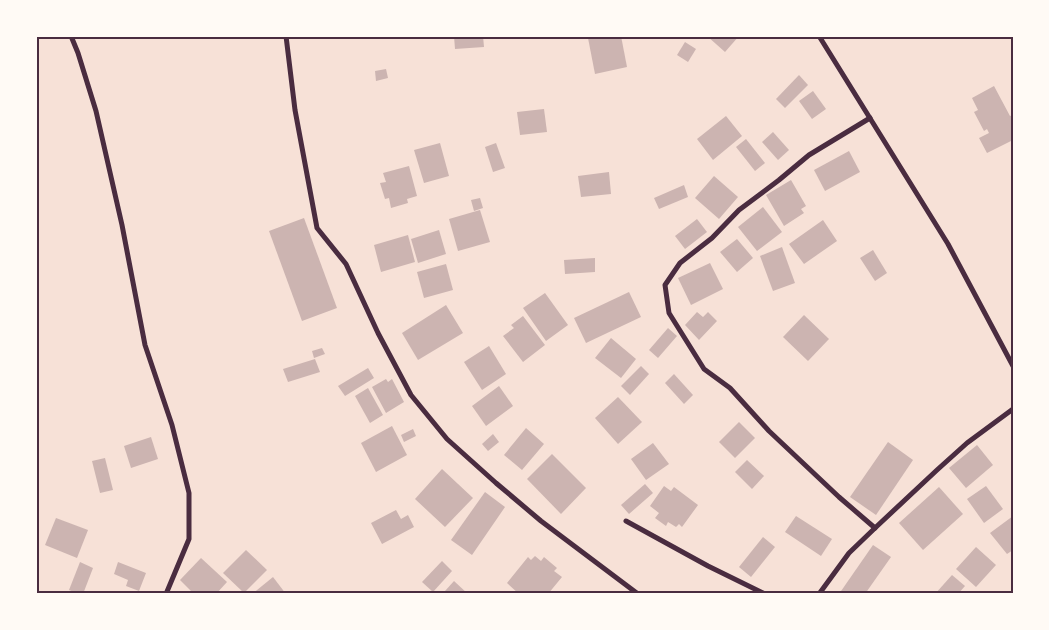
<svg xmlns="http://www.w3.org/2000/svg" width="1049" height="630" font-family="Signika,sans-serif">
  <rect width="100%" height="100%" fill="#f7e1d7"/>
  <g fill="#ccb4b1">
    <polygon points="454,36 483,36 484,47 455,49"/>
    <polygon points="595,36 621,36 627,67 595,74 588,38"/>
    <polygon points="707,36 739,36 725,52"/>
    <polygon points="685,42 696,49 688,62 677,55"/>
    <polygon points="386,69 388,78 376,81 375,71"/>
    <polygon points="799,75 808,85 785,108 776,99"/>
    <polygon points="994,86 1010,116 1013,115 1013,140 987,153 979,138 989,133 987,129 984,131 974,112 978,110 972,98"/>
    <polygon points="813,91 826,109 812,119 799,101"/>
    <polygon points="544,109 547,132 520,135 517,112"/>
    <polygon points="726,116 742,136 713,160 697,139"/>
    <polygon points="773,132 789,150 778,160 762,142"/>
    <polygon points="746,139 765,163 755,171 736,147"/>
    <polygon points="440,143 449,176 424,183 414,150"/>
    <polygon points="496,143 505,168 493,172 485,147"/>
    <polygon points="849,151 860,172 825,191 814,170"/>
    <polygon points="409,166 417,196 407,199 408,203 391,208 389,198 385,199 380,183 386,182 383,173"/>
    <polygon points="609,172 611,194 581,197 578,176"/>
    <polygon points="714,176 738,197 719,219 695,198"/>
    <polygon points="791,180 806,206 801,209 804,213 784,226 766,195"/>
    <polygon points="684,185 688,197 659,209 654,198"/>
    <polygon points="480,198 483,208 474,211 471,200"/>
    <polygon points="763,207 782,232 757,251 738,227"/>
    <polygon points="480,210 490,242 458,251 449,219"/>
    <polygon points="304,218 337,308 302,321 269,231"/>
    <polygon points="697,219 707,232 685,249 675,236"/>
    <polygon points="823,220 837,241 804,264 789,244"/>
    <polygon points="439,230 446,254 418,263 411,239"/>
    <polygon points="408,235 415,262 381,272 374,245"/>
    <polygon points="737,239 753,258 737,272 720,252"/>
    <polygon points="782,247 795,283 773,291 760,256"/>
    <polygon points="873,250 887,273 875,281 860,258"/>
    <polygon points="595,258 595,272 565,274 564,260"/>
    <polygon points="710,263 723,289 691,305 678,278"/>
    <polygon points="446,264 453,290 424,298 417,272"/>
    <polygon points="629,292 641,317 586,343 574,318"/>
    <polygon points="545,293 568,325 546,341 523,308"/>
    <polygon points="446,305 463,333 418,360 402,333"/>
    <polygon points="697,312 703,317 708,312 717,321 699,340 685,325"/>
    <polygon points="804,315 829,339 808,361 783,337"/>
    <polygon points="523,316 545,345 523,362 503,336 514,328 511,325"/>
    <polygon points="668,328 677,336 658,358 649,350"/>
    <polygon points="611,338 636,359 621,378 595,358"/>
    <polygon points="489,346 506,374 482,390 464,362"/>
    <polygon points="322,348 325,354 314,358 312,351"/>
    <polygon points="315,359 320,372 288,382 283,369"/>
    <polygon points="641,366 649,374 630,395 621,386"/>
    <polygon points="368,368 374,378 345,396 338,386"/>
    <polygon points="674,374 693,395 684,404 665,383"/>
    <polygon points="386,379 388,382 392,379 404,402 386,413 372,387"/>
    <polygon points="499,386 513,406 486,426 472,406"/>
    <polygon points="368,388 383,415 370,423 355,396"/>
    <polygon points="618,397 642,422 618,444 595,418"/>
    <polygon points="739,422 755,438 735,458 719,442"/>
    <polygon points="392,426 407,455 376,472 361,443"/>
    <polygon points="526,428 544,444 522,470 504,455"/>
    <polygon points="413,429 416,436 404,442 401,435"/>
    <polygon points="493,434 499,442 488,451 482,444"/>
    <polygon points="151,437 158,459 131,468 124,446"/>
    <polygon points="888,442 913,460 876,515 850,497"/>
    <polygon points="653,443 669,464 646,480 631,459"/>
    <polygon points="977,445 993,465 966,488 949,468"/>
    <polygon points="552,454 586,488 561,514 527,479"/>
    <polygon points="105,458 113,490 100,493 92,461"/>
    <polygon points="747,460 764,476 752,489 735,472"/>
    <polygon points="442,469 473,498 445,527 415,499"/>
    <polygon points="645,484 653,493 629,514 621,505"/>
    <polygon points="664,486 671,491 674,487 698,505 682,527 679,524 676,527 668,522 666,526 655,518 659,513 650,506"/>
    <polygon points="986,486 1003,509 984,523 967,499"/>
    <polygon points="939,487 963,514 923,550 899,523"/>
    <polygon points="485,492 505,507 472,555 451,540"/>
    <polygon points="396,510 401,519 408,515 414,527 382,544 371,523"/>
    <polygon points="796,516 832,539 821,556 785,532"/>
    <polygon points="1013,516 1013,550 1007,554 990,533"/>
    <polygon points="56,518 88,530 77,558 45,545"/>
    <polygon points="763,537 775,547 751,577 739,567"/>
    <polygon points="873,545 891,557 865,594 839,594"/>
    <polygon points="976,547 996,565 976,587 956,569"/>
    <polygon points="246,550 267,570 244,593 223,573"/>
    <polygon points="535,556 541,561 544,557 557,568 554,571 562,577 548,594 519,594 507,583 528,557 531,560"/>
    <polygon points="201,558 227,582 216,594 194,594 180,580"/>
    <polygon points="442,561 452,571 433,592 422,582"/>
    <polygon points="80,562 93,568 83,594 79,594 69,590"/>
    <polygon points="118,562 146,573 139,591 126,586 128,580 114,574"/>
    <polygon points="952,575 965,586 958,594 935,594"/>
    <polygon points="273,577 286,594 252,594"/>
    <polygon points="454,581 468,594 447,594 445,591"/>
  </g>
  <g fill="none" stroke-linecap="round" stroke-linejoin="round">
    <g stroke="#4a2c40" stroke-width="5">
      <polyline points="71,36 78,53 96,111 122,225 145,345 172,425 189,493 189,539 166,594"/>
      <polyline points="286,36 295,110 317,228 346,264 378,333 411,395 447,439 496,483 541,521 638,594"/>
      <polyline points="819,36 948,244 1013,366"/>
      <polyline points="870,118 809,155 779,180 739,210 712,238 680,263 665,285 669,313 704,369 730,388 769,431 839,497 875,528"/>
      <polyline points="626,521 708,566 765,594"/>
      <polyline points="819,594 849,553 875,528 937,470 967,443 1013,409"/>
    </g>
  </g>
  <rect width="1049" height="630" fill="none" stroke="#fffaf5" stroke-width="75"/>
  <rect x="38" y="38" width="974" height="554" fill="none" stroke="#4a2c40" stroke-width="2"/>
</svg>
